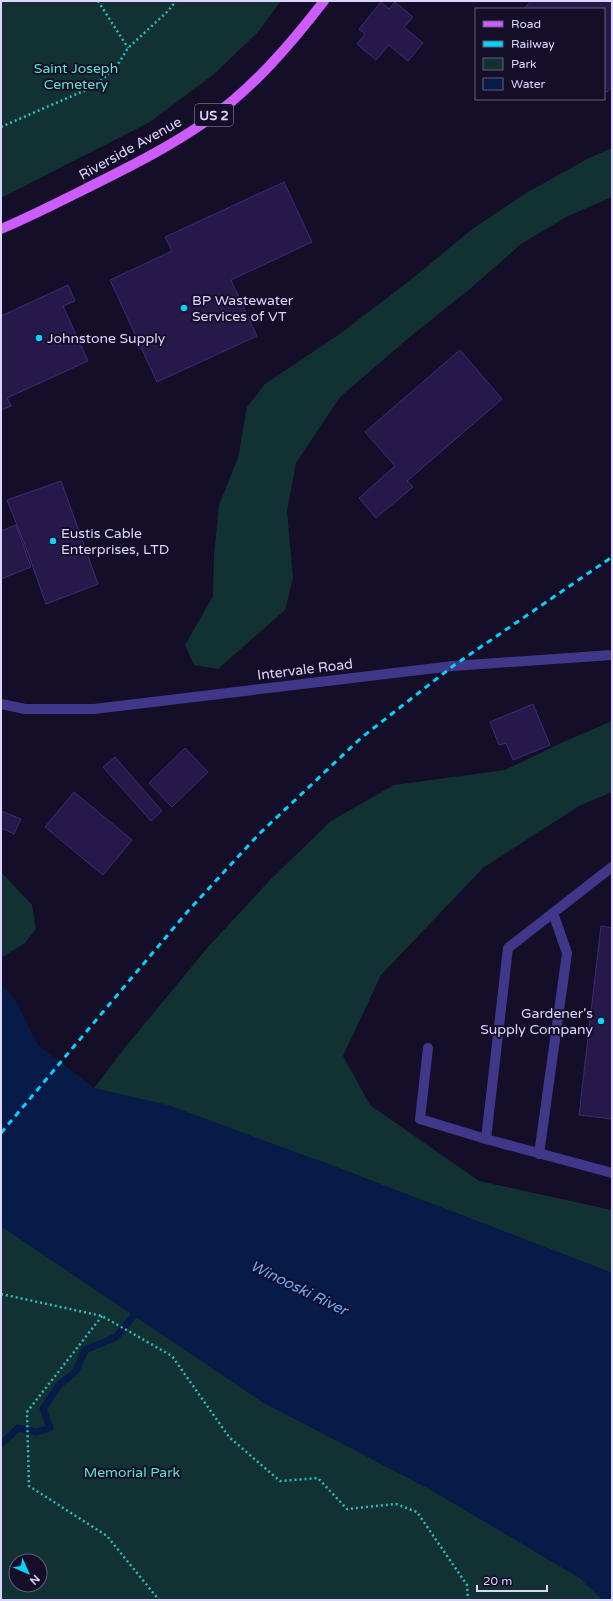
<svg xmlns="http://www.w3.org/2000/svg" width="613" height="1601" font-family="'Varela Round',sans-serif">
  <rect width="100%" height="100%" fill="#140e28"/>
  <g fill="#113132" fill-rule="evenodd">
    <polygon points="1,1 281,1 258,32 213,75 150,122 1,198"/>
    <polygon points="612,148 612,197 568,216 521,244 471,288 411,336 340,397 296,463 287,511 293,578 285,610 218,669 194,665 185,645 213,596 214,555 219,505 238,458 247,407 265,384 341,333 413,278 471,230 526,193 589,158"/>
    <polygon points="612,721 612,792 579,806 483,868 381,975 343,1056 370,1105 479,1181 612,1210 612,1273 328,1164 94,1088 127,1045 208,947 270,880 331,821 394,785 505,770 561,743"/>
    <polygon points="1,872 32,905 36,929 25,943 1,958"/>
    <path d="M1,1226L264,1403L435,1469L534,1551L580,1578L603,1600H1ZM16,1561H40V1585H16Z"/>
  </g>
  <polygon fill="#071b48" points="1,984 16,1001 38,1045 94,1088 168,1105 328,1164 612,1273 612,1600 603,1600 580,1578 429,1489 264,1403 1,1226"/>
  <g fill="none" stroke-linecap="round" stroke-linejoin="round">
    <polyline stroke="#071b48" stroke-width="7" points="1,1444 18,1428 37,1432 50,1428 43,1409 59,1385 76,1371 85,1350 116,1337 140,1308"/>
  </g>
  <g fill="#26194a" stroke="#3f2a77">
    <polygon points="531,1 612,1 612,87 607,92 604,90 604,9 524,9"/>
    <polygon points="381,2 389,9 395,2 413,17 404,27 423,43 408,61 389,45 376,60 357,44 365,34 359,29"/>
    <polygon points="284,182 312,242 231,280 257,336 157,382 110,280 172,251 165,237"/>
    <polygon points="68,285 75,301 63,306 88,361 7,398 11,406 1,410 1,316"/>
    <polygon points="460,350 502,399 407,481 413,487 376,518 359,498 395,466 365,432"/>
    <polygon points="61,481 98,584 46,604 27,550 7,500"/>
    <polygon points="16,525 31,567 1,579 1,531"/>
    <polygon points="533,704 550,745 513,760 506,743 499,745 490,722"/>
    <polygon points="185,748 208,772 172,807 149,783"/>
    <polygon points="115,757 162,811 151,821 103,767"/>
    <polygon points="74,792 132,840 103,875 45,827"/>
    <polygon points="1,811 21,819 14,834 1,828"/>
    <polygon points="601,926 612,928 612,1119 579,1115"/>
  </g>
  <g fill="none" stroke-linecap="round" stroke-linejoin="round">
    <g stroke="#29bebf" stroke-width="2.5" stroke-dasharray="2 3" stroke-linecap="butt">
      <polyline points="98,1 128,48"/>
      <polyline points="1,127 95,86 117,66 128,48 168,11 176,1"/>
      <polyline points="1,1294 102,1316 172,1356 229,1437 280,1481 318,1478 347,1509 396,1504 417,1512 467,1585 468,1600"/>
      <polyline points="102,1316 27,1412 29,1486 107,1536 159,1600"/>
    </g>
    <g stroke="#403789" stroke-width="10">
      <polyline points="612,867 508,948 486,1139 612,1173"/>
      <polyline points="428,1048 420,1119 486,1139"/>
      <polyline points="539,1154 567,953 553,913"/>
    </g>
    <polyline stroke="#403789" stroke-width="10" points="1,704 25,709 94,709 453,666 612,655"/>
    <path stroke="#cd5cff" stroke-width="10" d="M1,229C34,215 67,198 99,182C137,163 174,144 208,120C253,88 290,45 324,1"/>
    <polyline stroke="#01d4ff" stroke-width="3" stroke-dasharray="6 5" stroke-linecap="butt" points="1,1133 188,911 259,834 361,738 453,666 612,557"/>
  </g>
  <g fill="#01d4ff" stroke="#140e28" stroke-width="1.5">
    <circle cx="184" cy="308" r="4"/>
    <circle cx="39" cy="338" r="4"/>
    <circle cx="53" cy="541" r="4"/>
    <circle cx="601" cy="1021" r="4"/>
  </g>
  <g text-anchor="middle" stroke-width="4" stroke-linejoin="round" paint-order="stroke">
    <rect fill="#140e28" stroke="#a199be" stroke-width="1" x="195" y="104" width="38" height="22" rx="3"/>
    <g font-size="13" font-weight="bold" fill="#ddd5ff">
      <text x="214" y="120">US 2</text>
    </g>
    <g font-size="14" fill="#5ae6cd" stroke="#140e28">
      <text x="76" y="73">Saint Joseph<tspan x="76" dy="16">Cemetery</tspan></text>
      <text x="132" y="1477">Memorial Park</text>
    </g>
    <g font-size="14" fill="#ddd5ff" stroke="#140e28">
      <text transform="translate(130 148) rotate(-29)" y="5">Riverside Avenue</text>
      <text transform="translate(305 669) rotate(-7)" y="5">Intervale Road</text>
    </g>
    <g font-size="14" fill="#ddd5ff" stroke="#140e28" text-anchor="start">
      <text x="192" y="305">BP Wastewater<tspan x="192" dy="16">Services of VT</tspan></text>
      <text x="47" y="343">Johnstone Supply</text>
      <text x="61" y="538">Eustis Cable<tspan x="61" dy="16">Enterprises, LTD</tspan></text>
      <text x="593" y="1018" text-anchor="end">Gardener's<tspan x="593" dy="16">Supply Company</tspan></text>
    </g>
    <g font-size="15" font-style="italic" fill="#63acff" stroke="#140e28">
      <text transform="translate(299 1288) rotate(26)" y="5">Winooski River</text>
    </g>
  </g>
  <rect width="613" height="1601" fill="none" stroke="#ddd5ff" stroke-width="4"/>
  <rect x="475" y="8" width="130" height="92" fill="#140e28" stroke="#645e7e"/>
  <rect x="483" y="21" width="20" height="6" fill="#cd5cff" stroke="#645e7e"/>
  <text x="511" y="28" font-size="12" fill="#ddd5ff">Road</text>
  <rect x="483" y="41" width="20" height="6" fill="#01d4ff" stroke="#645e7e"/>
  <text x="511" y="48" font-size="12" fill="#ddd5ff">Railway</text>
  <rect x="483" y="58" width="20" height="12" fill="#113132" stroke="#645e7e"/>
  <text x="511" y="68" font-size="12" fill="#ddd5ff">Park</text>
  <rect x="483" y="78" width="20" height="12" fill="#071b48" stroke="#645e7e"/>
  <text x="511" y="88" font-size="12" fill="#ddd5ff">Water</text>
  <g transform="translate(28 1573) rotate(135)"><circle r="19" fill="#140e28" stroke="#645e7e"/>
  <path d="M0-3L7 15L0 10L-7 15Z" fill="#01d4ff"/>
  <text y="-6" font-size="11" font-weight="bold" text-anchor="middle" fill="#ddd5ff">N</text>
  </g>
  <path d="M477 1585v6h70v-6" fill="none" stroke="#ddd5ff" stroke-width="2"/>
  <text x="483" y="1585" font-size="12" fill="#ddd5ff" stroke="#140e28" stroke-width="3" paint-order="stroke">20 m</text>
</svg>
